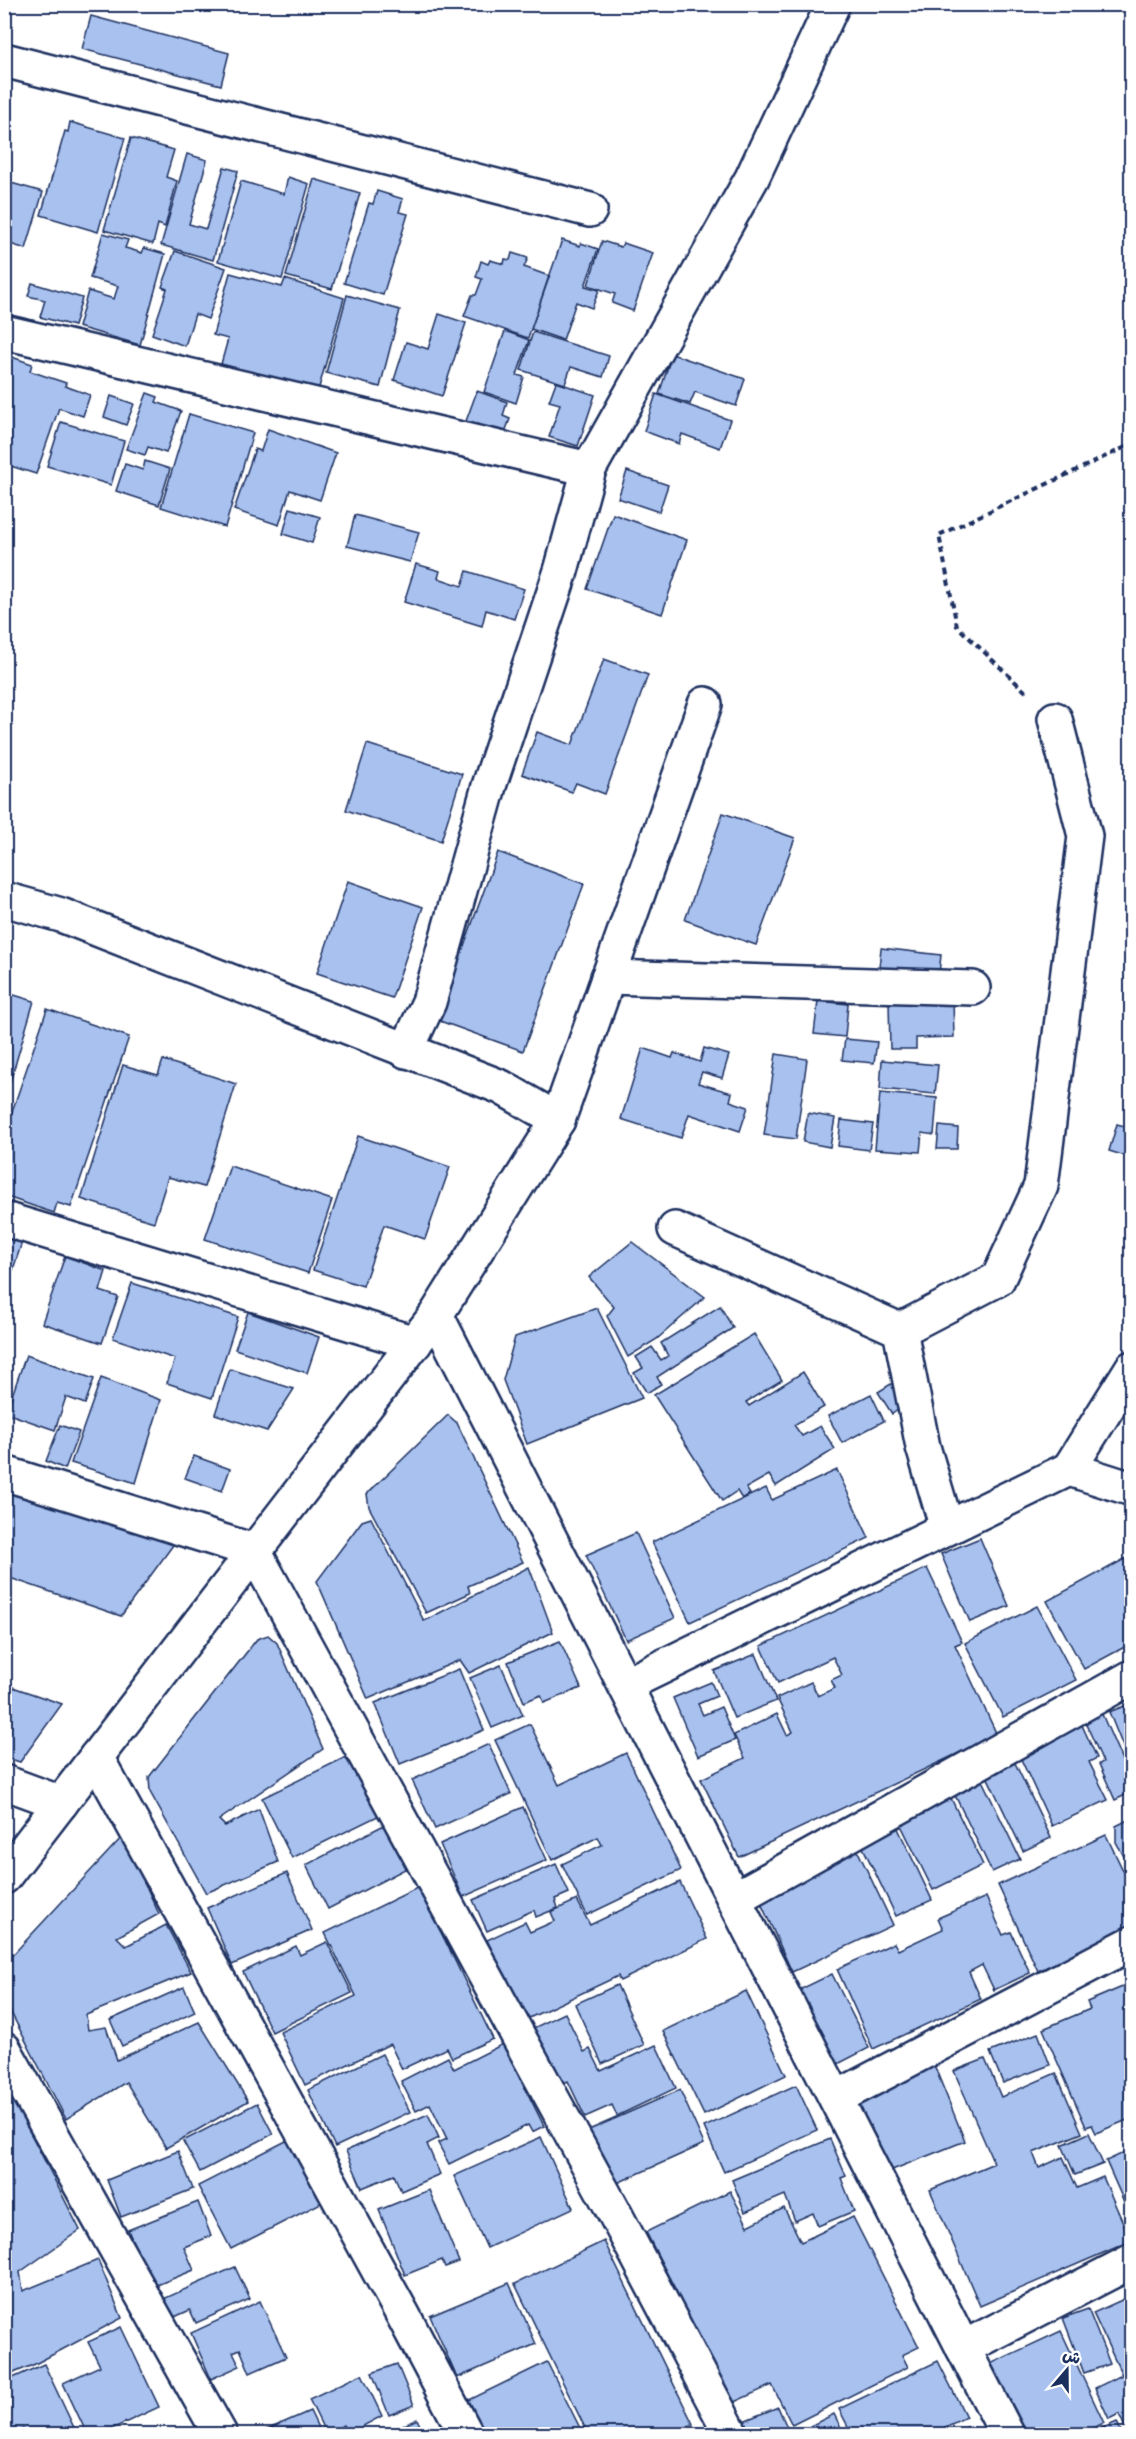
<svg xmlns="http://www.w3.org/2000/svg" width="1136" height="2439" font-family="'Comic Neue','Playpen Sans Arabic',sans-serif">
  <rect width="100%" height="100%" fill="#fff"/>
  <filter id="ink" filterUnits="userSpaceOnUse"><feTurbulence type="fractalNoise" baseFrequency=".0167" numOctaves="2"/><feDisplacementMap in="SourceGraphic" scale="12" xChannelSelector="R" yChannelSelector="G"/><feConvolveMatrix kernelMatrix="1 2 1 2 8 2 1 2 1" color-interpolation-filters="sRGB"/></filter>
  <g filter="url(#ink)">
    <g fill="#a8c1ee" stroke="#1b2f5e" stroke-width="1.5">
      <polygon points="91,16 229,53 221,85 82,49"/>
      <polygon points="70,122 125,138 98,232 41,215 65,131 68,132"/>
      <polygon points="131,138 174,150 166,177 177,181 165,227 158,224 153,244 104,230"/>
      <polygon points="187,154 207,160 189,224 206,229 224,167 238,171 213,260 161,245"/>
      <polygon points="288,177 309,184 282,279 218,261 241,181 284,194"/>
      <polygon points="314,179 360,193 332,289 286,276"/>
      <polygon points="4,181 43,192 26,249 4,242"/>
      <polygon points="377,191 403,199 399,212 408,214 383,295 344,283 369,203 373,204"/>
      <polygon points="103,233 128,240 125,248 129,249 142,253 144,248 165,254 140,345 78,327 88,291 114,299 118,286 90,278"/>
      <polygon points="562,240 580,246 581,243 598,249 585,286 599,290 592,308 576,302 563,340 531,329"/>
      <polygon points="602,241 621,247 623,243 653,253 633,311 612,303 615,294 588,285"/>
      <polygon points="175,251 226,268 208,319 195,314 185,346 152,334 167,289 162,287"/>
      <polygon points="512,253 528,258 524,267 549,276 528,338 464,316 472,295 476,295 482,279 476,277 481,261 488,264 490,260 504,264 505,259 510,260"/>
      <polygon points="230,273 282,287 285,279 344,298 318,391 221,364 228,339 213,335"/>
      <polygon points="32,283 82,298 74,326 40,317 45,300 28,296"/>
      <polygon points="347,295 400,310 380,387 326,373"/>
      <polygon points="439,314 466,323 442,396 394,380 406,342 428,349"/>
      <polygon points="505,331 529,340 517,375 524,377 516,403 484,392"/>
      <polygon points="533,332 609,356 603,377 571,367 565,384 521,370"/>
      <polygon points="672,354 745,379 736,406 695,392 690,404 659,394"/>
      <polygon points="9,356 32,364 30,371 66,383 65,386 90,395 83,416 59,408 36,474 4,464 4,370"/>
      <polygon points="556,382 595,395 578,446 549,437 560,404 549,401"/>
      <polygon points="477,391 507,402 503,416 510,419 504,435 466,421"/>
      <polygon points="147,393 158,397 156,402 181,411 166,453 148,447 145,455 126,449"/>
      <polygon points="656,394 730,420 720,448 682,434 679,444 644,431"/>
      <polygon points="111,396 134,404 126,425 104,417"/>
      <polygon points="189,414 253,433 225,527 161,507"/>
      <polygon points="61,422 124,441 111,485 47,466"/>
      <polygon points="268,429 336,453 320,500 290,490 279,525 234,510 255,449 261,451"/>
      <polygon points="145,461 170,469 159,505 116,491 125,464 143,470"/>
      <polygon points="627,471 668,485 659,512 618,498"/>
      <polygon points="290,508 320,517 312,543 283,534"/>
      <polygon points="613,514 687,540 662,614 587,589"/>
      <polygon points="355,515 419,532 410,562 347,546"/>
      <polygon points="416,564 440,571 438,578 462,586 467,571 524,589 514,619 486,610 482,626 404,602"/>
      <polygon points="604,659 648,675 605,794 576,783 572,792 522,774 537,732 572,745"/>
      <polygon points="367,744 462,774 441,841 346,810"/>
      <polygon points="723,813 795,838 756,945 685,920"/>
      <polygon points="498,852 584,884 523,1051 437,1020"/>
      <polygon points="348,881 423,907 392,998 317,973"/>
      <polygon points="881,948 941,955 939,974 879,968"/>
      <polygon points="4,992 34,1001 9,1086 4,1085"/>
      <polygon points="953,1000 954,1037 916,1038 916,1049 890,1049 889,1001"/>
      <polygon points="818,1001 848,1004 845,1037 814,1034"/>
      <polygon points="47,1009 129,1037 71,1207 57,1203 54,1213 4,1196 7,1186 4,1185 4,1135"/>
      <polygon points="845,1039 877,1042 874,1063 842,1060"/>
      <polygon points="643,1048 672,1058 674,1053 700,1062 704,1048 729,1055 722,1078 702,1072 698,1083 732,1093 730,1101 748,1107 740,1131 689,1114 681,1138 621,1119"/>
      <polygon points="776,1054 807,1059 796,1139 764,1135"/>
      <polygon points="163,1060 236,1084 204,1187 168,1177 154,1222 81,1199 123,1065 158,1075"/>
      <polygon points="882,1060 938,1065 935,1094 880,1089"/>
      <polygon points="880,1093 937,1098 934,1135 922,1133 920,1152 875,1149"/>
      <polygon points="808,1113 835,1118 830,1147 803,1142"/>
      <polygon points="841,1120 873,1124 869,1150 838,1146"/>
      <polygon points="1117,1124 1132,1128 1132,1158 1109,1151"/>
      <polygon points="939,1126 958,1128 957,1149 937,1149"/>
      <polygon points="358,1136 450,1167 425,1239 384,1225 363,1286 313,1270"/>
      <polygon points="230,1166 332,1200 308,1273 205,1239"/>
      <polygon points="4,1233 23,1239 9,1282 4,1280"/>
      <polygon points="632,1242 705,1297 657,1339 628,1357 607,1316 614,1307 589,1277"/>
      <polygon points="65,1256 106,1271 100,1291 118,1297 102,1343 42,1323"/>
      <polygon points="132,1283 238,1317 212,1398 167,1383 175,1359 113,1338"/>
      <polygon points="720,1306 733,1328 657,1377 661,1384 647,1393 634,1373 643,1368 636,1357 652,1347 661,1360 668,1356 661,1343"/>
      <polygon points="597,1308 642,1398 527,1444 503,1380 515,1337"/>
      <polygon points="248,1312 319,1337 307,1373 235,1349"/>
      <polygon points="754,1334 782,1380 746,1402 749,1406 803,1372 824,1407 794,1425 802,1436 820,1426 835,1449 776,1486 769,1475 746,1488 750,1494 742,1499 737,1491 722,1501 654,1395"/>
      <polygon points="26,1355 94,1379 85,1404 66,1397 55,1430 6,1413"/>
      <polygon points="230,1369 294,1389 267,1431 215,1414"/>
      <polygon points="101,1378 161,1400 136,1483 71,1463"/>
      <polygon points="899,1379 913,1400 892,1414 878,1392"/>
      <polygon points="871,1394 884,1421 842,1443 828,1416"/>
      <polygon points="448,1415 457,1423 523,1562 468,1586 470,1593 426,1613 369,1507 367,1494"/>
      <polygon points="60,1425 79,1432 65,1469 46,1461"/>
      <polygon points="194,1456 230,1469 222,1491 185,1478"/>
      <polygon points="837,1470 869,1538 690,1622 652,1542 766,1488 772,1500"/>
      <polygon points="4,1490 176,1541 121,1616 4,1576"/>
      <polygon points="371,1518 424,1621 529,1567 553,1632 469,1673 460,1660 368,1699 317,1581 362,1521"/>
      <polygon points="636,1533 675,1618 626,1640 586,1555"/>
      <polygon points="980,1538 1009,1606 970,1622 941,1554"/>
      <polygon points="1132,1555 1132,1643 1084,1669 1047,1601"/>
      <polygon points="927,1568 962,1642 955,1645 997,1735 739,1857 701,1779 745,1758 734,1735 777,1714 787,1735 793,1732 777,1698 811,1682 818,1696 835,1688 831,1680 842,1675 833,1657 778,1683 761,1646"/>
      <polygon points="1037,1606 1076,1680 1003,1717 965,1643"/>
      <polygon points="268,1635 277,1643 323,1749 219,1820 225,1826 259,1809 278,1862 206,1893 150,1792 149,1777 257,1639"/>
      <polygon points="560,1641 581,1688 544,1703 541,1695 524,1702 508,1662"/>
      <polygon points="756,1654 776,1701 734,1718 714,1671"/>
      <polygon points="501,1665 523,1715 492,1728 470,1678"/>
      <polygon points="459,1669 484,1730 400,1764 375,1703"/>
      <polygon points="711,1682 717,1696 698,1704 703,1715 721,1707 735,1740 698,1756 673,1698"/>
      <polygon points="4,1684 62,1704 20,1762 4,1757"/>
      <polygon points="1132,1703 1132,1769 1109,1712"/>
      <polygon points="1101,1712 1132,1783 1132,1792 1115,1800 1099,1764 1103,1762 1084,1719"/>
      <polygon points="1081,1723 1097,1758 1089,1762 1108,1800 1052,1826 1020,1757 1050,1743 1048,1738"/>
      <polygon points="530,1724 559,1785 626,1753 681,1870 587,1915 562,1864 602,1845 598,1837 552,1860 495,1740"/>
      <polygon points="489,1744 511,1794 435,1829 412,1780"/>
      <polygon points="350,1755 380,1815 292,1858 262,1798"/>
      <polygon points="1014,1761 1051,1838 1023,1851 986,1774"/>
      <polygon points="980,1776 1020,1859 992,1872 952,1789"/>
      <polygon points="948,1792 983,1865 933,1890 897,1817"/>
      <polygon points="523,1807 547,1860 463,1897 440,1844"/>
      <polygon points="1132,1818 1132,1871 1116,1842 1116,1826"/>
      <polygon points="894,1820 932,1900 896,1916 858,1837"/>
      <polygon points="384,1825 407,1868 328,1909 306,1865"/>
      <polygon points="1106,1835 1132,1889 1132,1928 1038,1971 998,1885"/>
      <polygon points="123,1836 159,1914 117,1937 126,1946 166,1925 191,1972 86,2015 88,2030 106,2027 117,2060 199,2022 248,2101 166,2148 126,2082 66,2119 4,1999 6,1962"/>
      <polygon points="854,1843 893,1925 792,1972 756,1892"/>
      <polygon points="556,1864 569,1893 555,1899 558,1908 536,1917 534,1910 487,1931 473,1900"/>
      <polygon points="287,1873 312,1930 232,1965 207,1908"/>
      <polygon points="680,1882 707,1939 620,1981 618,1976 525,2020 487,1940 525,1922 530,1932 555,1921 551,1912 577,1900 590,1925"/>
      <polygon points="419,1887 493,2039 452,2058 447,2048 402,2069 390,2044 305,2085 280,2032 356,1996 325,1933"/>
      <polygon points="986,1897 1003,1935 1011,1932 1030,1973 994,1990 982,1965 969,1972 981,1999 873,2049 837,1969 894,1943 898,1950 943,1929 938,1918"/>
      <polygon points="327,1942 352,1993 272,2032 243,1972 296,1946 300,1955"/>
      <polygon points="832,1974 869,2048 836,2065 799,1990"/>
      <polygon points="1132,1983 1132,2118 1096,2133 1092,2125 1086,2127 1043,2029 1090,2009 1087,2002"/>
      <polygon points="617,1985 644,2045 602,2064 575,2004"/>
      <polygon points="184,1987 195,2012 122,2046 110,2020"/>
      <polygon points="746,1991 786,2075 704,2115 663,2031"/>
      <polygon points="565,2013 584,2052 590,2049 601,2071 656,2045 676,2088 617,2116 612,2105 585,2117 568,2081 556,2087 529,2030"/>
      <polygon points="1038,2033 1050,2065 1003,2083 990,2052"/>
      <polygon points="503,2044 544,2126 532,2132 528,2125 449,2164 438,2143 447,2139 430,2104 416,2111 401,2081 448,2057 454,2069"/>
      <polygon points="382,2054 410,2112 335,2147 308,2090"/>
      <polygon points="985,2059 1001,2097 1056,2073 1082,2133 1033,2153 1039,2168 1063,2157 1077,2188 1103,2177 1131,2241 980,2306 930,2190 994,2163 954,2071"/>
      <polygon points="934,2065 965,2141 882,2174 851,2099"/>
      <polygon points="4,2081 80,2230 20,2272 23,2291 98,2260 122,2318 35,2364 4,2377"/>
      <polygon points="796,2085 817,2130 724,2172 704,2127"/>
      <polygon points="680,2090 704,2144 613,2185 589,2130"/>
      <polygon points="257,2103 273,2134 200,2172 183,2141"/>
      <polygon points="428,2114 439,2138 427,2144 440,2174 401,2191 394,2175 362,2188 346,2151"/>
      <polygon points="1089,2133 1103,2164 1075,2175 1062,2145"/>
      <polygon points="541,2137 573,2208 487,2248 454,2176"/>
      <polygon points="830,2139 846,2176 841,2178 854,2211 818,2226 813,2213 795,2221 785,2195 745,2212 732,2180"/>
      <polygon points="288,2140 321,2203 231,2249 198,2186"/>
      <polygon points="1132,2149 1132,2220 1106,2161"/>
      <polygon points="178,2151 193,2189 121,2217 107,2180"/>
      <polygon points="429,2190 459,2262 445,2267 442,2260 405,2275 379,2210"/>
      <polygon points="730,2191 748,2226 784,2208 801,2242 853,2217 919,2347 902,2355 908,2367 792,2425 772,2385 732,2403 646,2232"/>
      <polygon points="198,2202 211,2236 184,2247 194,2270 152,2287 128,2230"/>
      <polygon points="604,2241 693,2424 673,2434 588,2434 515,2284"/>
      <polygon points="235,2267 250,2299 196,2323 190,2310 170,2319 161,2300"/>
      <polygon points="509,2283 536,2344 457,2378 430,2316"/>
      <polygon points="1126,2298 1132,2310 1132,2434 1128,2434 1119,2414 1109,2419 1095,2388 1122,2375 1093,2313"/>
      <polygon points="260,2301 286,2357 250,2373 240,2349 233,2352 240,2366 211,2379 191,2333"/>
      <polygon points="1088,2309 1110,2364 1084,2373 1063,2318"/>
      <polygon points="121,2327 159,2407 101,2434 87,2434 63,2383 100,2366 88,2342"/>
      <polygon points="1061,2331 1104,2423 1079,2434 1020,2434 988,2365"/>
      <polygon points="938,2361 966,2417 931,2434 852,2434 839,2409"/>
      <polygon points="547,2362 583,2434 484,2434 467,2401"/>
      <polygon points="44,2364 77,2434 26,2434 23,2429 11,2434 4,2434 4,2382"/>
      <polygon points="397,2364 414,2405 389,2415 372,2373"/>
      <polygon points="362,2374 382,2416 361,2427 364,2434 349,2434 344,2425 326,2434 309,2399"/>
      <polygon points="778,2407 790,2434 746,2434 741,2422"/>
      <polygon points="310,2411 321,2434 257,2434"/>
      <polygon points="834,2414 844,2434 814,2434 810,2426"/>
      <polygon points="417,2419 424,2434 385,2434"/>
      <polygon points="1117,2422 1122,2434 1090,2434"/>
      <polygon points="967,2427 970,2434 950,2434"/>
    </g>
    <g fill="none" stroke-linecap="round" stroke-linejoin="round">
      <g stroke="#1b2f5e" stroke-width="38">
        <g id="minor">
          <polyline points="4,60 590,210"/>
          <polyline points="4,332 589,469 752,178 833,4"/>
          <polyline points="4,899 61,915 501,1087 558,1120"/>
          <polyline points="608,977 973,988"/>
          <polyline points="406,1051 429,1002 489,786 561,571 589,469"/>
          <polyline points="4,1219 415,1343"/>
          <polyline points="675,1229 900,1330 923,1447 947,1528"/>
          <polyline points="436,1315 1007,2434"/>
          <polyline points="900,1330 998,1279 1041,1186 1085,836 1055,719"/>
          <polyline points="1069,1469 1132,1368"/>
          <polyline points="4,1473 254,1551 613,2210 731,2434"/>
          <polyline points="625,1685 1069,1469 1132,1489"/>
          <polyline points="96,1757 403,2315 466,2434"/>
          <polyline points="4,1782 61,1803"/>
          <polyline points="4,1877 436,1315 558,1120 705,704"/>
          <polyline points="734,1899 1132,1677"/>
          <polyline points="4,2049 220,2434"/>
          <polyline points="836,2098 1132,1943"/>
          <polyline points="963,2348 1132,2261"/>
        </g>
      </g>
      <polyline stroke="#1b2f5e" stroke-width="4" stroke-dasharray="6 4.5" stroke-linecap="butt" points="1026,692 957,626 939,535 1132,444"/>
      <use href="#minor" stroke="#fff" stroke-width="33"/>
    </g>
  </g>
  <rect width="1136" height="2439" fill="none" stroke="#fff" stroke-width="24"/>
  <rect x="12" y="12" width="1112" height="2415" fill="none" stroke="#1b2f5e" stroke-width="2" filter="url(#ink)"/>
  <g transform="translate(1067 2370) rotate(20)" stroke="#ffffff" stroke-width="4.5" paint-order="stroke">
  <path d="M0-4.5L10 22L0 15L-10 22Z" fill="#1b2f5e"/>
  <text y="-9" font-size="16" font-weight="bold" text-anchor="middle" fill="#1b2f5e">ش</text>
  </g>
</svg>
